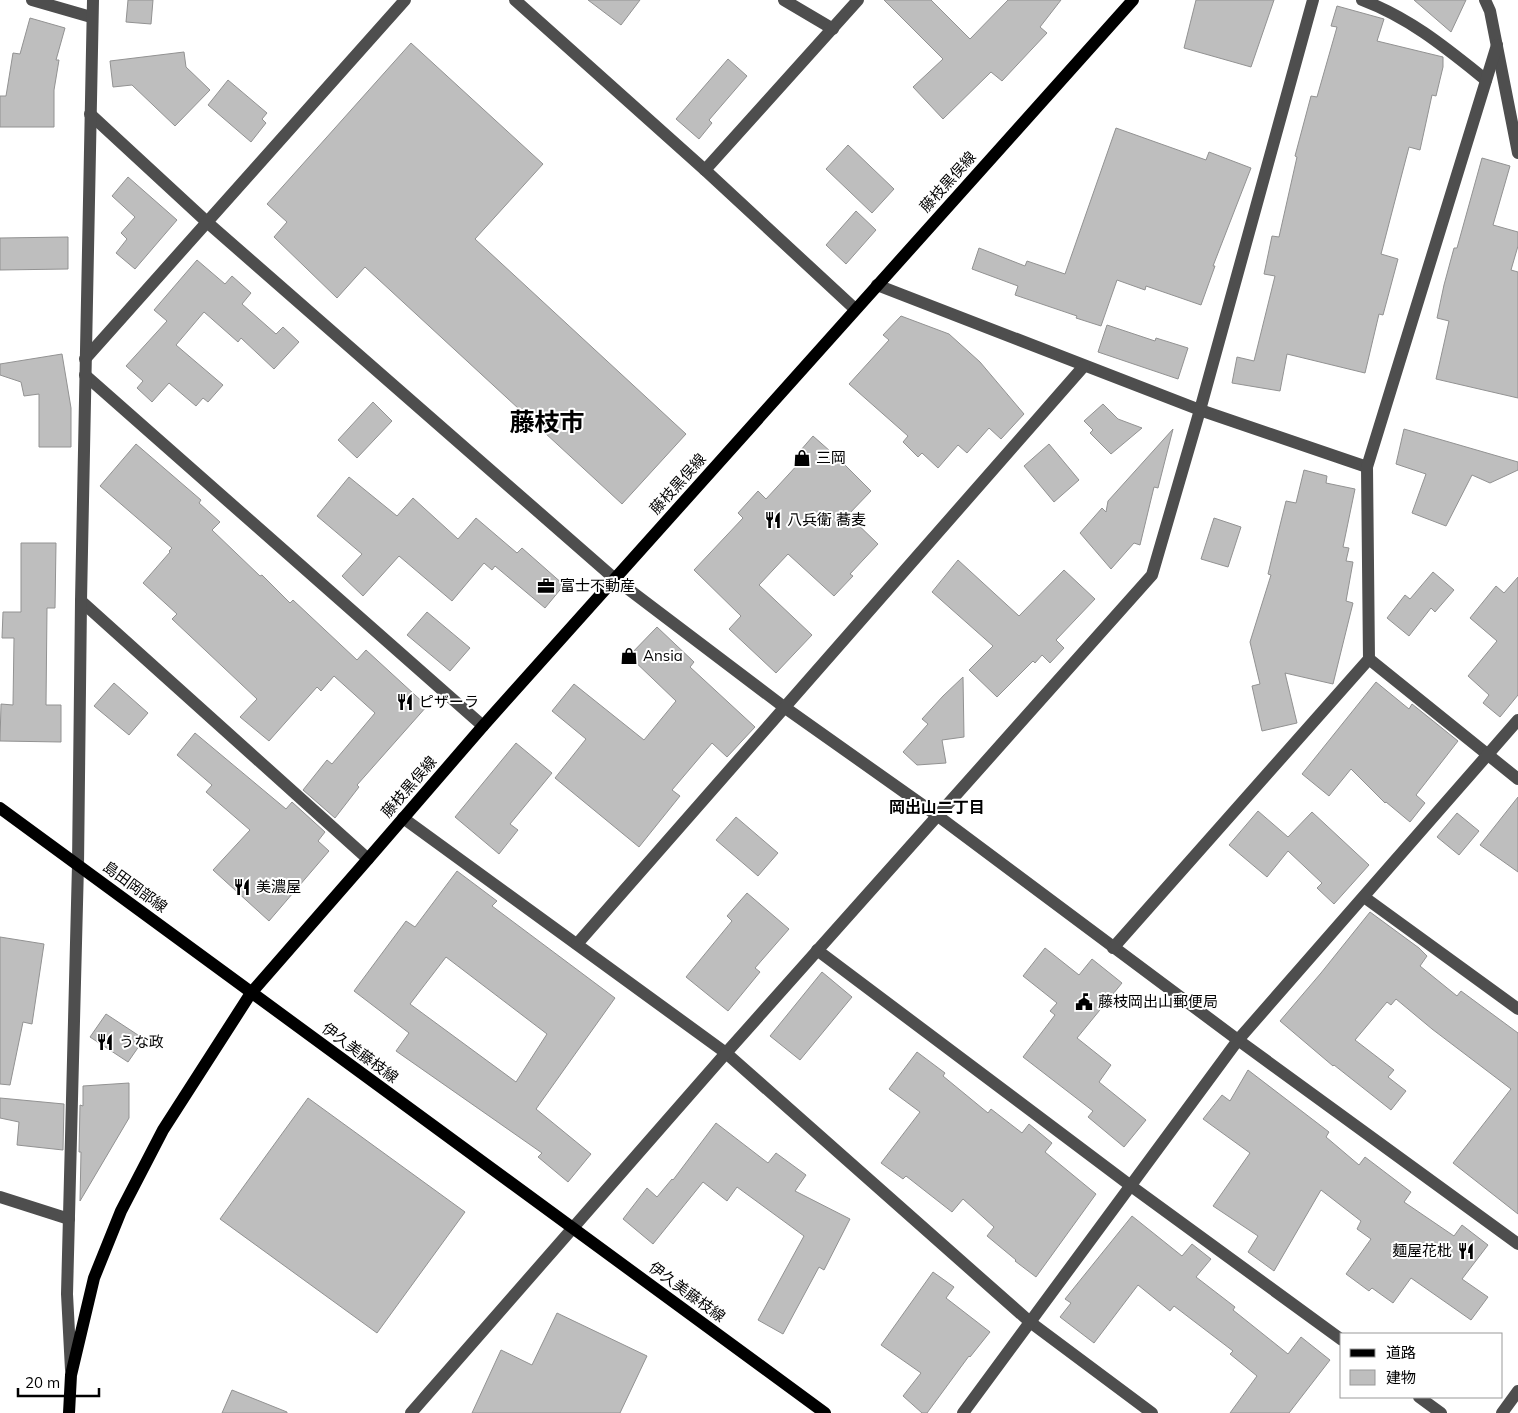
<svg xmlns="http://www.w3.org/2000/svg" width="1518" height="1413" font-family="Mulish,'Noto Sans JP',sans-serif">
  <rect width="100%" height="100%" fill="#fff"/>
  <g fill="#bebebe" stroke="#929292" fill-rule="evenodd">
    <polygon points="128,0 153,0 151,24 126,22"/>
    <polygon points="588,0 640,0 621,25"/>
    <polygon points="884,0 931,0 970,39 1008,0 1061,0 1040,27 1047,33 1002,81 991,72 943,119 913,87 943,59"/>
    <polygon points="1196,0 1274,0 1251,67 1184,48"/>
    <polygon points="1414,0 1466,0 1451,32"/>
    <polygon points="1337,6 1384,19 1377,41 1443,57 1443,67 1436,96 1432,95 1420,150 1409,147 1381,254 1398,259 1383,315 1379,314 1365,373 1287,354 1280,391 1232,383 1237,357 1254,361 1275,276 1264,274 1272,236 1279,237 1297,157 1295,156 1311,96 1317,97 1337,27 1331,26"/>
    <polygon points="30,18 65,28 56,60 59,60 54,90 54,127 0,127 0,96 6,96 13,53 20,54"/>
    <polygon points="411,43 543,164 475,239 686,434 622,504 365,267 337,298 274,237 287,222 267,204"/>
    <polygon points="184,52 186,67 210,90 175,126 132,85 113,87 110,61"/>
    <polygon points="728,59 747,76 709,120 712,123 699,139 676,119"/>
    <polygon points="228,80 267,113 262,119 266,123 251,142 208,105"/>
    <polygon points="1116,128 1206,160 1209,152 1251,168 1213,266 1215,266 1201,305 1146,286 1145,290 1117,280 1101,326 1076,318 1077,316 1015,295 1018,286 972,269 979,248 1025,266 1027,261 1065,274"/>
    <polygon points="848,145 894,189 872,213 826,169"/>
    <polygon points="1482,158 1510,166 1493,225 1518,232 1518,246 1511,270 1518,272 1518,398 1436,379 1449,321 1437,318 1444,285 1454,248 1457,248"/>
    <polygon points="128,177 177,220 135,269 116,253 127,239 121,233 135,217 112,196"/>
    <polygon points="856,211 876,230 846,264 826,245"/>
    <polygon points="68,237 68,269 0,270 0,238"/>
    <polygon points="197,260 225,284 232,276 251,293 242,304 276,334 283,327 299,342 274,369 241,338 238,342 204,312 176,345 223,385 208,402 203,398 196,406 169,383 152,402 137,388 143,381 126,366 167,321 154,310"/>
    <polygon points="901,316 949,334 980,362 1024,414 1001,439 989,428 967,453 958,445 938,468 922,453 918,457 903,442 908,436 849,384 889,340 883,335"/>
    <polygon points="1107,325 1155,341 1156,338 1188,348 1178,379 1098,352"/>
    <polygon points="62,354 71,408 71,447 39,447 39,394 24,396 21,382 0,375 0,364"/>
    <polygon points="373,402 392,421 357,458 338,440"/>
    <polygon points="1103,404 1118,419 1142,428 1111,454 1090,433 1093,430 1084,421"/>
    <polygon points="1173,429 1158,488 1154,487 1140,545 1134,543 1111,569 1080,533 1102,508 1106,512 1108,501"/>
    <polygon points="1404,429 1518,462 1518,470 1490,483 1472,475 1446,526 1412,513 1426,474 1396,464"/>
    <polygon points="813,436 839,459 871,491 848,515 878,544 850,574 853,576 834,596 788,554 759,585 812,635 776,673 729,629 741,616 694,570 743,518 738,513 758,491 766,499 800,462 794,458"/>
    <polygon points="136,444 201,500 199,503 220,522 212,530 260,576 262,575 290,603 293,600 357,660 366,650 427,706 357,785 359,787 335,818 303,790 327,760 332,764 375,713 334,676 321,691 317,687 269,741 240,717 257,699 172,619 177,614 143,583 170,552 169,551 172,548 100,486"/>
    <polygon points="1049,444 1079,480 1054,502 1024,466"/>
    <polygon points="1304,470 1327,476 1326,483 1355,489 1343,547 1349,548 1346,561 1353,562 1346,601 1353,603 1333,684 1285,673 1297,723 1262,731 1252,686 1260,684 1250,642 1271,575 1268,574 1286,501 1296,503"/>
    <polygon points="349,477 397,516 413,498 458,539 476,518 517,553 522,548 564,585 545,608 495,566 492,570 484,563 452,601 399,556 363,596 342,576 362,554 317,516"/>
    <polygon points="1214,518 1241,527 1228,567 1201,559"/>
    <polygon points="21,543 56,543 55,608 47,608 46,705 61,705 61,742 0,741 1,704 13,705 14,638 2,638 3,612 21,612"/>
    <polygon points="958,560 1019,616 1064,570 1095,599 1056,640 1064,648 1050,663 1042,655 1035,663 1033,661 997,697 969,670 993,646 932,592"/>
    <polygon points="1433,572 1454,590 1435,612 1431,608 1409,636 1387,618 1405,595 1410,599"/>
    <polygon points="1518,577 1518,695 1500,717 1483,703 1489,695 1468,676 1497,641 1470,618 1496,586 1504,593"/>
    <polygon points="427,612 470,648 450,671 407,635"/>
    <polygon points="657,627 694,662 690,667 755,727 727,757 712,743 672,790 680,796 639,847 555,778 586,739 552,711 574,684 644,740 676,701 629,656"/>
    <polygon points="963,677 964,737 942,740 946,763 917,765 903,752 928,724 922,719 943,696"/>
    <polygon points="1376,682 1409,709 1412,704 1458,741 1416,795 1425,803 1410,822 1386,802 1385,803 1351,769 1329,796 1302,774"/>
    <polygon points="114,683 148,713 129,735 94,706"/>
    <polygon points="195,733 286,809 292,802 325,832 318,841 329,851 269,921 213,870 250,830 206,792 212,785 177,755"/>
    <polygon points="516,743 552,773 510,824 518,830 499,854 455,817"/>
    <polygon points="1518,797 1518,872 1480,845"/>
    <polygon points="1258,811 1288,837 1312,812 1369,865 1334,904 1317,888 1322,883 1288,851 1267,877 1229,845"/>
    <polygon points="1457,813 1479,831 1459,855 1437,837"/>
    <polygon points="736,817 778,853 758,876 716,840"/>
    <path d="M457,871L497,901L492,906L615,998L536,1109L591,1154L568,1182L538,1157L542,1153L396,1051L409,1033L354,991L406,921L415,927ZM446,957L547,1034L516,1082L410,1004Z"/>
    <polygon points="747,893 789,929 755,968 760,972 728,1011 686,977 732,921 727,916"/>
    <polygon points="1370,912 1419,948 1427,956 1420,966 1457,996 1461,991 1518,1033 1518,1214 1453,1163 1511,1089 1432,1029 1396,999 1391,1005 1387,1002 1355,1040 1394,1070 1388,1077 1406,1091 1391,1110 1334,1065 1333,1066 1280,1021 1321,973"/>
    <polygon points="0,937 44,944 32,1024 23,1022 10,1085 0,1084"/>
    <polygon points="1045,948 1079,975 1092,959 1122,983 1077,1038 1111,1065 1099,1082 1146,1120 1124,1147 1088,1117 1093,1111 1023,1057 1055,1015 1050,1011 1057,1003 1023,976"/>
    <polygon points="822,972 852,997 800,1060 770,1036"/>
    <polygon points="106,1014 144,1039 128,1062 90,1037"/>
    <polygon points="917,1052 945,1073 943,1076 988,1113 991,1109 1022,1133 1029,1124 1052,1143 1045,1152 1096,1194 1036,1277 1015,1261 1016,1260 987,1236 994,1227 963,1199 952,1212 906,1176 903,1179 881,1163 920,1112 889,1089"/>
    <polygon points="1248,1070 1329,1132 1326,1137 1359,1165 1365,1157 1411,1192 1404,1202 1454,1236 1462,1225 1488,1245 1462,1279 1488,1297 1471,1320 1411,1278 1393,1303 1372,1288 1369,1291 1346,1274 1371,1239 1357,1229 1361,1221 1321,1190 1274,1271 1248,1252 1258,1236 1213,1206 1250,1153 1203,1119 1222,1095 1230,1101"/>
    <polygon points="129,1083 129,1118 80,1201 81,1152 79,1152 80,1105 83,1106 83,1086"/>
    <polygon points="0,1098 64,1104 63,1150 17,1145 19,1122 0,1118"/>
    <polygon points="308,1098 465,1212 377,1333 220,1219"/>
    <polygon points="716,1123 768,1163 776,1153 806,1175 795,1191 850,1219 824,1270 819,1267 783,1334 758,1320 804,1236 737,1187 727,1201 703,1182 653,1244 623,1219 647,1188 657,1197 672,1179 673,1180"/>
    <polygon points="1132,1216 1182,1256 1192,1244 1211,1259 1196,1277 1235,1307 1233,1310 1288,1354 1301,1337 1330,1360 1289,1413 1230,1413 1257,1376 1230,1354 1233,1351 1174,1306 1170,1311 1138,1285 1094,1343 1060,1317 1071,1303 1065,1299"/>
    <polygon points="933,1272 954,1287 946,1298 990,1332 970,1357 969,1356 927,1413 922,1413 903,1396 921,1373 881,1345"/>
    <polygon points="557,1313 647,1356 620,1413 472,1413 501,1350 532,1365"/>
    <polygon points="232,1390 287,1412 287,1413 222,1413"/>
  </g>
  <g fill="none" stroke-linecap="round" stroke-linejoin="round">
    <g stroke="#4e4e4e" stroke-width="12">
      <polyline points="32,0 91,17"/>
      <polyline points="515,0 705,170 855,309"/>
      <polyline points="784,0 833,29"/>
      <path d="M1362,0C1410,18 1446,48 1486,80"/>
      <polyline points="1485,0 1490,11 1518,153"/>
      <polyline points="90,114 208,223 615,579 784,707 938,816 1238,1040 1518,1244"/>
      <polyline points="705,170 858,0"/>
      <polyline points="877,285 1200,410 1367,467"/>
      <polyline points="85,359 405,0"/>
      <polyline points="85,375 483,726"/>
      <polyline points="81,601 368,859"/>
      <polyline points="1369,659 1518,779"/>
      <polyline points="403,818 726,1053 1030,1322 1152,1413"/>
      <polyline points="1364,897 1518,1009"/>
      <polyline points="577,944 1084,366"/>
      <polyline points="1113,948 1369,659 1367,467 1497,45"/>
      <polyline points="817,950 1131,1186 1342,1340"/>
      <polyline points="0,1197 69,1219"/>
      <polyline points="71,1370 67,1294 78,865 81,601 93,0"/>
      <polyline points="1419,1397 1441,1413"/>
      <polyline points="411,1413 726,1053 1152,575 1200,410 1313,0"/>
      <polyline points="963,1413 1238,1040 1518,720"/>
      <polyline points="1502,1413 1518,1391"/>
    </g>
    <g stroke="#000" stroke-width="12">
      <polyline points="0,808 825,1413"/>
      <polyline points="69,1413 71,1375 94,1278 121,1211 163,1130 251,993 368,859 483,726 1133,0"/>
    </g>
  </g>
  <defs>
    <g id="shop-bare" transform="scale(1.35)"><path d="M-5-2.5h2.3a2.7 3.5 0 0 1 5.4 0H5L5.5 6h-11ZM-1.5-2.5h3a1.5 2.3 0 0 0-3 0Z" fill="#000" stroke="#fff" stroke-width="2.5" paint-order="stroke"/></g>
    <g id="restaurant-bare" transform="scale(1.35)"><path d="M-5-6h1v4h1v-4h1v4h1v-4h1v5L-1.5 .5V6h-2V.5L-5-1ZM5-6V6H3V1.5H1.5Q1.5-4 5-6Z" fill="#000" stroke="#fff" stroke-width="2.5" paint-order="stroke"/></g>
    <g id="office-bare" transform="scale(1.35)"><path d="M-6-3h4V-5.5h4V-3h4V5H-6ZM-1-4.5V-3h2v-1.5ZM-6 0V1H6V0Z" fill="#000" stroke="#fff" stroke-width="2.5" paint-order="stroke"/></g>
    <g id="civic-bare" transform="scale(1.35)"><path d="M-.6-6.5H3V-4.5H.6V-3L4-1V1h2V6H-6V1h2V-1L-.6-3ZM-1.2 2.5V6h2.4V2.5Z" fill="#000" stroke="#fff" stroke-width="2.5" paint-order="stroke"/></g>
  </defs>
  <g fill-rule="evenodd">
    <use href="#shop-bare" x="802" y="458"/>
    <use href="#restaurant-bare" x="773" y="520"/>
    <use href="#office-bare" x="546" y="586"/>
    <use href="#shop-bare" x="629" y="656"/>
    <use href="#restaurant-bare" x="405" y="702"/>
    <use href="#restaurant-bare" x="242" y="887"/>
    <use href="#civic-bare" x="1084" y="1002"/>
    <use href="#restaurant-bare" x="105" y="1042"/>
    <use href="#restaurant-bare" x="1466" y="1251"/>
  </g>
  <g text-anchor="middle" stroke-width="4" stroke-linejoin="round" paint-order="stroke">
    <g font-size="15" fill="#000" stroke="#fff">
      <text transform="translate(948 182) rotate(-48)" y="5">藤枝黒俣線</text>
      <text transform="translate(678 484) rotate(-48)" y="5">藤枝黒俣線</text>
      <text transform="translate(409 787) rotate(-49)" y="5">藤枝黒俣線</text>
      <text transform="translate(135 887) rotate(36)" y="5">島田岡部線</text>
      <text transform="translate(360 1053) rotate(36)" y="5">伊久美藤枝線</text>
      <text transform="translate(687 1292) rotate(36)" y="5">伊久美藤枝線</text>
    </g>
    <g font-size="15" fill="#000" stroke="#fff" text-anchor="start">
      <text x="816" y="463">三岡</text>
      <text x="787" y="525">八兵衛 蕎麦</text>
      <text x="560" y="591">富士不動産</text>
      <text x="643" y="661">Ansia</text>
      <text x="419" y="707">ピザーラ</text>
      <text x="256" y="892">美濃屋</text>
      <text x="1098" y="1007">藤枝岡出山郵便局</text>
      <text x="119" y="1047">うな政</text>
      <text x="1452" y="1256" text-anchor="end">麺屋花枇</text>
    </g>
    <g font-size="16" font-weight="bold" fill="#000" stroke="#fff">
      <text x="937" y="813">岡出山二丁目</text>
    </g>
    <g font-size="25" font-weight="bold" fill="#000" stroke="#fff">
      <text x="547" y="431">藤枝市</text>
    </g>
  </g>
  <rect x="1340" y="1333" width="162" height="65" fill="#ffffff" stroke="#999999"/>
  <rect x="1350" y="1349" width="25" height="8" fill="#000000" stroke="#999999"/>
  <text x="1386" y="1358" font-size="15" fill="#000000">道路</text>
  <rect x="1350" y="1370" width="25" height="15" fill="#bebebe" stroke="#999999"/>
  <text x="1386" y="1383" font-size="15" fill="#000000">建物</text>
  <path d="M18 1388v8h81v-8" fill="none" stroke="#000000" stroke-width="2.5"/>
  <text x="25" y="1388" font-size="15" fill="#000000" stroke="#ffffff" stroke-width="4" paint-order="stroke">20 m</text>
</svg>
